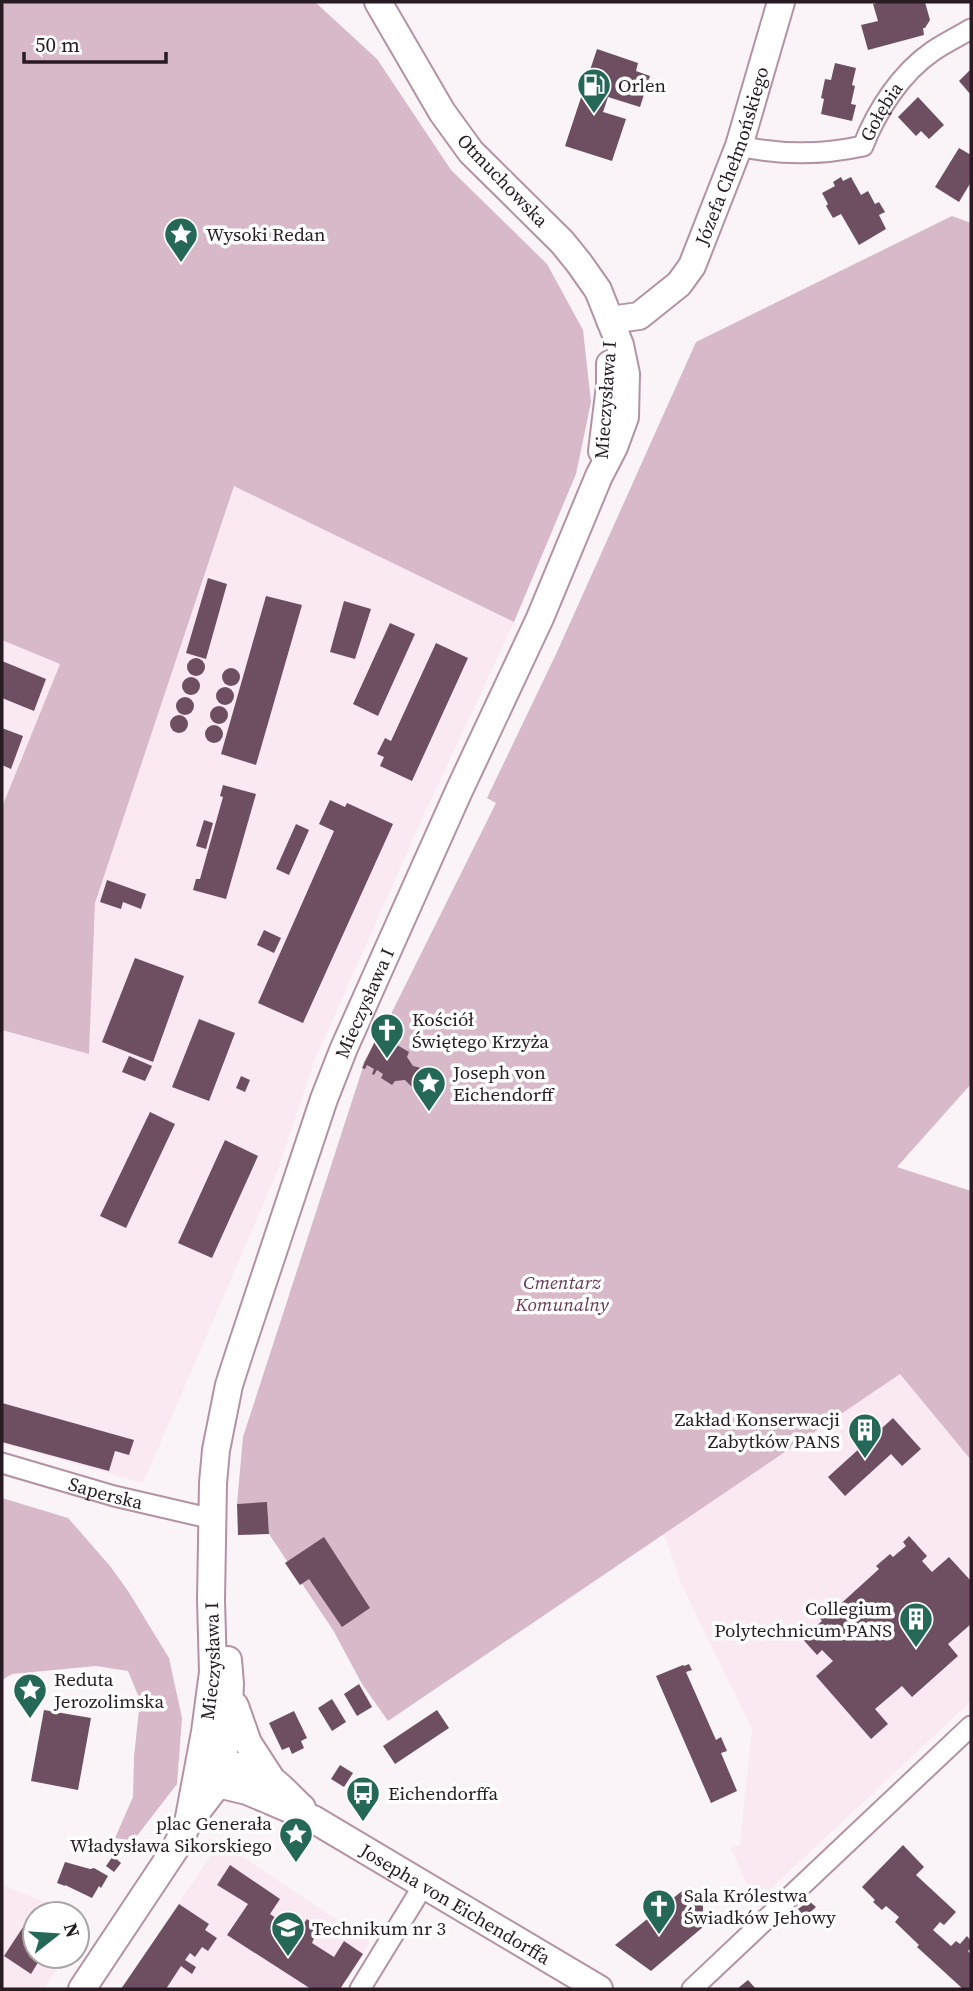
<svg xmlns="http://www.w3.org/2000/svg" width="973" height="1991" font-family="'Source Serif 4',serif">
  <rect width="100%" height="100%" fill="#faf3f7"/>
  <g fill="#fae8f2">
    <polygon points="234,486 514,622 421,821 315,1059 277,1172 143,1483 2,1443 2,1030 89,1054 95,903"/>
    <polygon points="2,640 60,663 2,807"/>
    <polygon points="900,1374 971,1460 971,1701 755,1903 731,1848 740,1845 752,1729 681,1583 664,1534"/>
    <polygon points="220,1842 370,1942 340,1989 121,1989"/>
    <polygon points="2,1885 73,1914 35,1914 35,1956 65,1956 43,1989 2,1989"/>
  </g>
  <g fill="#d8b9ca">
    <polygon points="2,2 315,2 377,59 451,170 547,264 583,330 591,402 576,474 514,622 234,486 95,903 89,1054 2,1030 2,807 60,664 2,640"/>
    <polygon points="952,216 971,223 971,1084 897,1167 971,1191 971,1460 900,1374 388,1721 362,1684 333,1630 269,1534 267,1503 237,1504 243,1437 364,1064 363,1063 386,1024 496,803 487,798 557,652 696,342"/>
    <polygon points="2,1498 68,1518 110,1566 128,1591 169,1658 182,1718 177,1784 133,1841 115,1838 133,1797 134,1757 140,1700 128,1671 96,1666 12,1674 2,1680"/>
  </g>
  <g fill="#6d4f61">
    <polygon points="880,2 906,2 907,3 925,2 930,20 925,28 923,28 924,35 868,50 861,25 878,21 873,4"/>
    <polygon points="597,49 638,63 636,71 650,76 640,107 608,97 603,112 626,119 612,161 565,146"/>
    <polygon points="835,63 856,68 852,85 855,86 851,104 856,105 852,121 821,114 824,99 821,98 825,79 831,80"/>
    <polygon points="971,69 971,95 959,81"/>
    <polygon points="918,97 944,125 929,139 921,131 916,136 898,117"/>
    <polygon points="959,148 971,155 971,182 959,202 935,187"/>
    <polygon points="841,177 843,181 851,177 861,195 868,191 875,204 879,202 885,212 879,215 886,229 859,245 841,214 833,218 826,206 828,204 822,193 835,186 833,182"/>
    <polygon points="208,578 227,584 206,659 186,653"/>
    <polygon points="266,596 302,605 256,765 221,754"/>
    <polygon points="344,601 371,609 355,659 330,652"/>
    <polygon points="390,623 415,634 378,716 353,704"/>
    <polygon points="436,643 468,658 412,781 380,766 384,757 377,754 385,738 391,741"/>
    <circle cx="196" cy="667" r="9"/>
    <polygon points="2,661 46,679 34,711 2,698"/>
    <circle cx="231" cy="677" r="9"/>
    <circle cx="191" cy="686" r="9"/>
    <circle cx="225" cy="696" r="9"/>
    <circle cx="185" cy="706" r="9"/>
    <circle cx="219" cy="715" r="9"/>
    <circle cx="179" cy="724" r="9"/>
    <circle cx="214" cy="734" r="9"/>
    <polygon points="2,728 23,736 11,769 2,765"/>
    <polygon points="223,785 256,794 226,899 193,890 196,879 200,879 223,797 220,796"/>
    <polygon points="330,800 345,807 347,803 393,824 303,1023 258,1003 334,831 319,824"/>
    <polygon points="204,820 213,823 206,849 196,846"/>
    <polygon points="296,824 309,830 289,875 276,869"/>
    <polygon points="107,880 146,894 141,909 123,902 121,909 100,902"/>
    <polygon points="264,930 281,938 274,953 257,945"/>
    <polygon points="135,958 184,976 153,1062 102,1042"/>
    <polygon points="199,1019 235,1033 209,1101 172,1087"/>
    <polygon points="380,1035 409,1052 407,1057 413,1066 421,1068 427,1076 422,1086 411,1086 405,1080 395,1081 392,1085 381,1078 383,1074 377,1070 374,1075 372,1074 374,1069 367,1065 365,1069 362,1068 376,1039 378,1040"/>
    <polygon points="129,1056 152,1066 145,1081 122,1072"/>
    <polygon points="241,1076 250,1080 245,1092 236,1088"/>
    <polygon points="150,1112 175,1124 126,1228 100,1216"/>
    <polygon points="225,1140 258,1156 212,1258 178,1243"/>
    <polygon points="2,1403 134,1440 129,1455 115,1451 109,1471 2,1442"/>
    <polygon points="893,1418 921,1449 902,1466 891,1454 845,1496 828,1477"/>
    <polygon points="267,1502 269,1534 238,1535 237,1504"/>
    <polygon points="909,1536 927,1556 922,1561 932,1572 949,1557 971,1581 971,1624 948,1644 958,1656 912,1697 902,1686 875,1709 888,1724 871,1739 816,1676 833,1661 822,1650 817,1655 799,1635 806,1628 809,1632 822,1621 819,1617 832,1605 835,1609 879,1569 876,1566 890,1554 893,1557 906,1546 903,1542"/>
    <polygon points="324,1537 370,1608 342,1627 309,1579 300,1585 285,1563"/>
    <polygon points="689,1664 692,1670 686,1672 716,1740 721,1737 727,1751 721,1753 737,1791 711,1803 656,1676 683,1665 684,1666"/>
    <polygon points="359,1684 372,1707 357,1716 344,1694"/>
    <polygon points="332,1699 346,1722 332,1731 318,1708"/>
    <polygon points="44,1710 91,1718 78,1790 31,1781"/>
    <polygon points="437,1710 449,1728 395,1764 383,1746"/>
    <polygon points="294,1711 307,1738 301,1741 304,1748 292,1754 289,1747 282,1750 269,1723"/>
    <polygon points="340,1765 353,1773 344,1787 331,1779"/>
    <polygon points="903,1845 924,1867 916,1875 956,1912 944,1925 940,1922 933,1930 951,1946 956,1941 960,1944 967,1936 971,1941 971,1948 968,1951 971,1955 971,1989 963,1989 917,1947 919,1945 895,1922 899,1917 886,1906 882,1910 873,1902 875,1900 862,1887"/>
    <polygon points="113,1856 121,1863 114,1872 106,1866"/>
    <polygon points="65,1862 90,1869 94,1868 108,1876 101,1888 99,1886 92,1898 65,1885 65,1886 57,1883"/>
    <polygon points="230,1865 280,1899 270,1914 291,1928 297,1924 304,1923 307,1919 315,1925 313,1929 315,1936 312,1943 334,1957 344,1941 363,1954 340,1989 311,1989 227,1935 248,1904 217,1885"/>
    <polygon points="687,1887 703,1905 703,1927 651,1971 615,1945"/>
    <polygon points="809,1901 816,1907 805,1917 798,1909"/>
    <polygon points="179,1904 209,1924 205,1930 217,1938 208,1951 202,1947 195,1957 190,1953 185,1960 196,1967 192,1974 181,1966 166,1989 121,1989"/>
    <polygon points="29,1918 35,1922 35,1956 64,1956 57,1966 42,1956 31,1974 4,1956"/>
    <polygon points="748,1980 756,1989 737,1989"/>
  </g>
  <g fill="none" stroke-linecap="round" stroke-linejoin="round">
    <g stroke="#b492a5" stroke-width="23">
      <g id="street">
        <path id="s1" d="M739,146C780,155 822,155 863,146C877,110 901,73 933,51C945,43 959,36 971,29"/>
        <path id="s2" d="M2,1463L114,1496L213,1519"/>
        <polyline points="360,1989 423,1886"/>
        <polyline points="692,1989 971,1726"/>
      </g>
    </g>
    <g stroke="#b492a5" stroke-width="30">
      <g id="secondary">
        <path id="s3" d="M610,320L639,316L679,284L692,266L739,146L781,2"/>
        <polyline points="602,451 610,386 610,364"/>
        <polyline points="235,1706 248,1743 272,1780"/>
        <path d="M207,1765C230,1763 254,1767 273,1781C283,1788 292,1799 302,1808"/>
        <path id="s4" d="M205,1772L218,1784L247,1791L313,1819L599,1989"/>
        <path id="s5" d="M188,1823L205,1732L213,1672L211,1600L213,1483L216,1450L229,1385L240,1351L324,1099L344,1048L458,793L540,618L599,476L614,447L625,417L626,374L620,345L598,290L579,263L562,242L471,152L442,112L378,2"/>
        <polyline points="82,1989 175,1849 188,1823 218,1784 228,1729 230,1684 228,1660"/>
      </g>
    </g>
    <use href="#street" stroke="#fff" stroke-width="19"/>
    <use href="#secondary" stroke="#fff" stroke-width="26"/>
  </g>
  <defs>
    <g id="fuel-pin" transform="scale(1.75)"><path d="M0 17L-7.5 6A9.5 9.5 0 1 1 7.5 6Z" fill="#256858" stroke="#fff"/><path d="M-5.5-6h7V0h2V4h1.3V-2.5L3-4.5l.8-.8L6-3V5H2.5V1h-1V6h-7ZM-4.2-4.7v3.2H.2V-4.7Z" fill="#fff"/></g>
    <g id="sight-pin" transform="scale(1.75)"><path d="M0 17L-7.5 6A9.5 9.5 0 1 1 7.5 6Z" fill="#256858" stroke="#fff"/><path d="M0-6L1.8-2.2L6-1.7L2.9 1.2L3.7 5.4L0 3.3L-3.7 5.4L-2.9 1.2L-6-1.7L-1.8-2.2Z" fill="#fff"/></g>
    <g id="church-pin" transform="scale(1.75)"><path d="M0 17L-7.5 6A9.5 9.5 0 1 1 7.5 6Z" fill="#256858" stroke="#fff"/><path d="M-1.2-6h2.4v3.5h3.3v2.4h-3.3V6h-2.4V-.1h-3.3v-2.4h3.3Z" fill="#fff"/></g>
    <g id="building-pin" transform="scale(1.75)"><path d="M0 17L-7.5 6A9.5 9.5 0 1 1 7.5 6Z" fill="#256858" stroke="#fff"/><path d="M-4-6H4V6H1V3H-1V6H-4ZM-2.5-4.3h1.7v1.8h-1.7ZM.8-4.3h1.7v1.8H.8ZM-2.5-1h1.7V.8h-1.7ZM.8-1h1.7V.8H.8Z" fill="#fff"/></g>
    <g id="bus-pin" transform="scale(1.75)"><path d="M0 17L-7.5 6A9.5 9.5 0 1 1 7.5 6Z" fill="#256858" stroke="#fff"/><path d="M-5-6H5V4H4V6H2V4H-2V6H-4V4H-5ZM-3.5-4V0h7V-4ZM-3.5 1.2v1.5H-2V1.2ZM2 1.2v1.5H3.5V1.2Z" fill="#fff"/></g>
    <g id="school-pin" transform="scale(1.75)"><path d="M0 17L-7.5 6A9.5 9.5 0 1 1 7.5 6Z" fill="#256858" stroke="#fff"/><path d="M0-5L7-2L0 1L-7-2ZM-4 1L0 2.5L4 1V4Q0 6-4 4Z" fill="#fff"/></g>
  </defs>
  <g fill-rule="evenodd">
    <use href="#fuel-pin" x="594" y="85"/>
    <use href="#sight-pin" x="181" y="234"/>
    <use href="#church-pin" x="387" y="1030"/>
    <use href="#sight-pin" x="429" y="1083"/>
    <use href="#building-pin" x="865" y="1430"/>
    <use href="#building-pin" x="916" y="1619"/>
    <use href="#sight-pin" x="30" y="1690"/>
    <use href="#bus-pin" x="363" y="1793"/>
    <use href="#sight-pin" x="296" y="1834"/>
    <use href="#church-pin" x="659" y="1906"/>
    <use href="#school-pin" x="288" y="1928"/>
  </g>
  <g text-anchor="middle" stroke-width="7" stroke-linejoin="round" paint-order="stroke">
    <g font-size="19" fill="#281b23" stroke="#fff" text-anchor="start">
      <text x="618" y="92">Orlen</text>
      <text x="206" y="241">Wysoki Redan</text>
      <text x="412" y="1026">Kościół<tspan x="412" dy="22">Świętego Krzyża</tspan></text>
      <text x="453" y="1079">Joseph von<tspan x="453" dy="22">Eichendorff</tspan></text>
      <text x="840" y="1426" text-anchor="end">Zakład Konserwacji<tspan x="840" dy="22">Zabytków PANS</tspan></text>
      <text x="892" y="1615" text-anchor="end">Collegium<tspan x="892" dy="22">Polytechnicum PANS</tspan></text>
      <text x="54" y="1686">Reduta<tspan x="54" dy="22">Jerozolimska</tspan></text>
      <text x="388" y="1800">Eichendorffa</text>
      <text x="272" y="1830" text-anchor="end">plac Generała<tspan x="272" dy="22">Władysława Sikorskiego</tspan></text>
      <text x="684" y="1902">Sala Królestwa<tspan x="684" dy="22">Świadków Jehowy</tspan></text>
      <text x="312" y="1935">Technikum nr 3</text>
    </g>
    <g font-size="19" fill="#281b23" stroke="#fff">
      <text dy="7" stroke="none"><textPath href="#s1" startOffset="164">Gołębia</textPath></text>
      <text dy="7" stroke="none"><textPath href="#s3" startOffset="220">Józefa Chełmońskiego</textPath></text>
      <text transform="translate(503 180) rotate(46)" y="7">Otmuchowska</text>
      <text transform="translate(605 400) rotate(-86)" y="7">Mieczysława I</text>
      <text dy="7" stroke="none"><textPath href="#s5" startOffset="847">Mieczysława I</textPath></text>
      <text dy="7" stroke="none"><textPath href="#s2" startOffset="108">Saperska</textPath></text>
      <text dy="7" stroke="none"><textPath href="#s5" startOffset="164">Mieczysława I</textPath></text>
      <text dy="7" stroke="none"><textPath href="#s4" startOffset="285">Josepha von Eichendorffa</textPath></text>
    </g>
    <g font-size="19" font-style="italic" fill="#663854" stroke="#fff">
      <text x="562" y="1289">Cmentarz<tspan x="562" dy="22">Komunalny</tspan></text>
    </g>
  </g>
  <rect width="973" height="1991" fill="none" stroke="#281b23" stroke-width="7"/>
  <g transform="translate(56 1935) rotate(73)"><circle r="33" fill="#ffffff" stroke="#a9a4a7" stroke-width="2"/>
  <path d="M0-5L12 26L0 18L-12 26Z" fill="#256858"/>
  <text y="-10" font-size="19" font-weight="bold" text-anchor="middle" fill="#281b23">N</text>
  </g>
  <path d="M24 52v10h142v-10" fill="none" stroke="#281b23" stroke-width="3.5"/>
  <text x="35" y="52" font-size="21" fill="#281b23" stroke="#ffffff" stroke-width="5" paint-order="stroke">50 m</text>
</svg>
